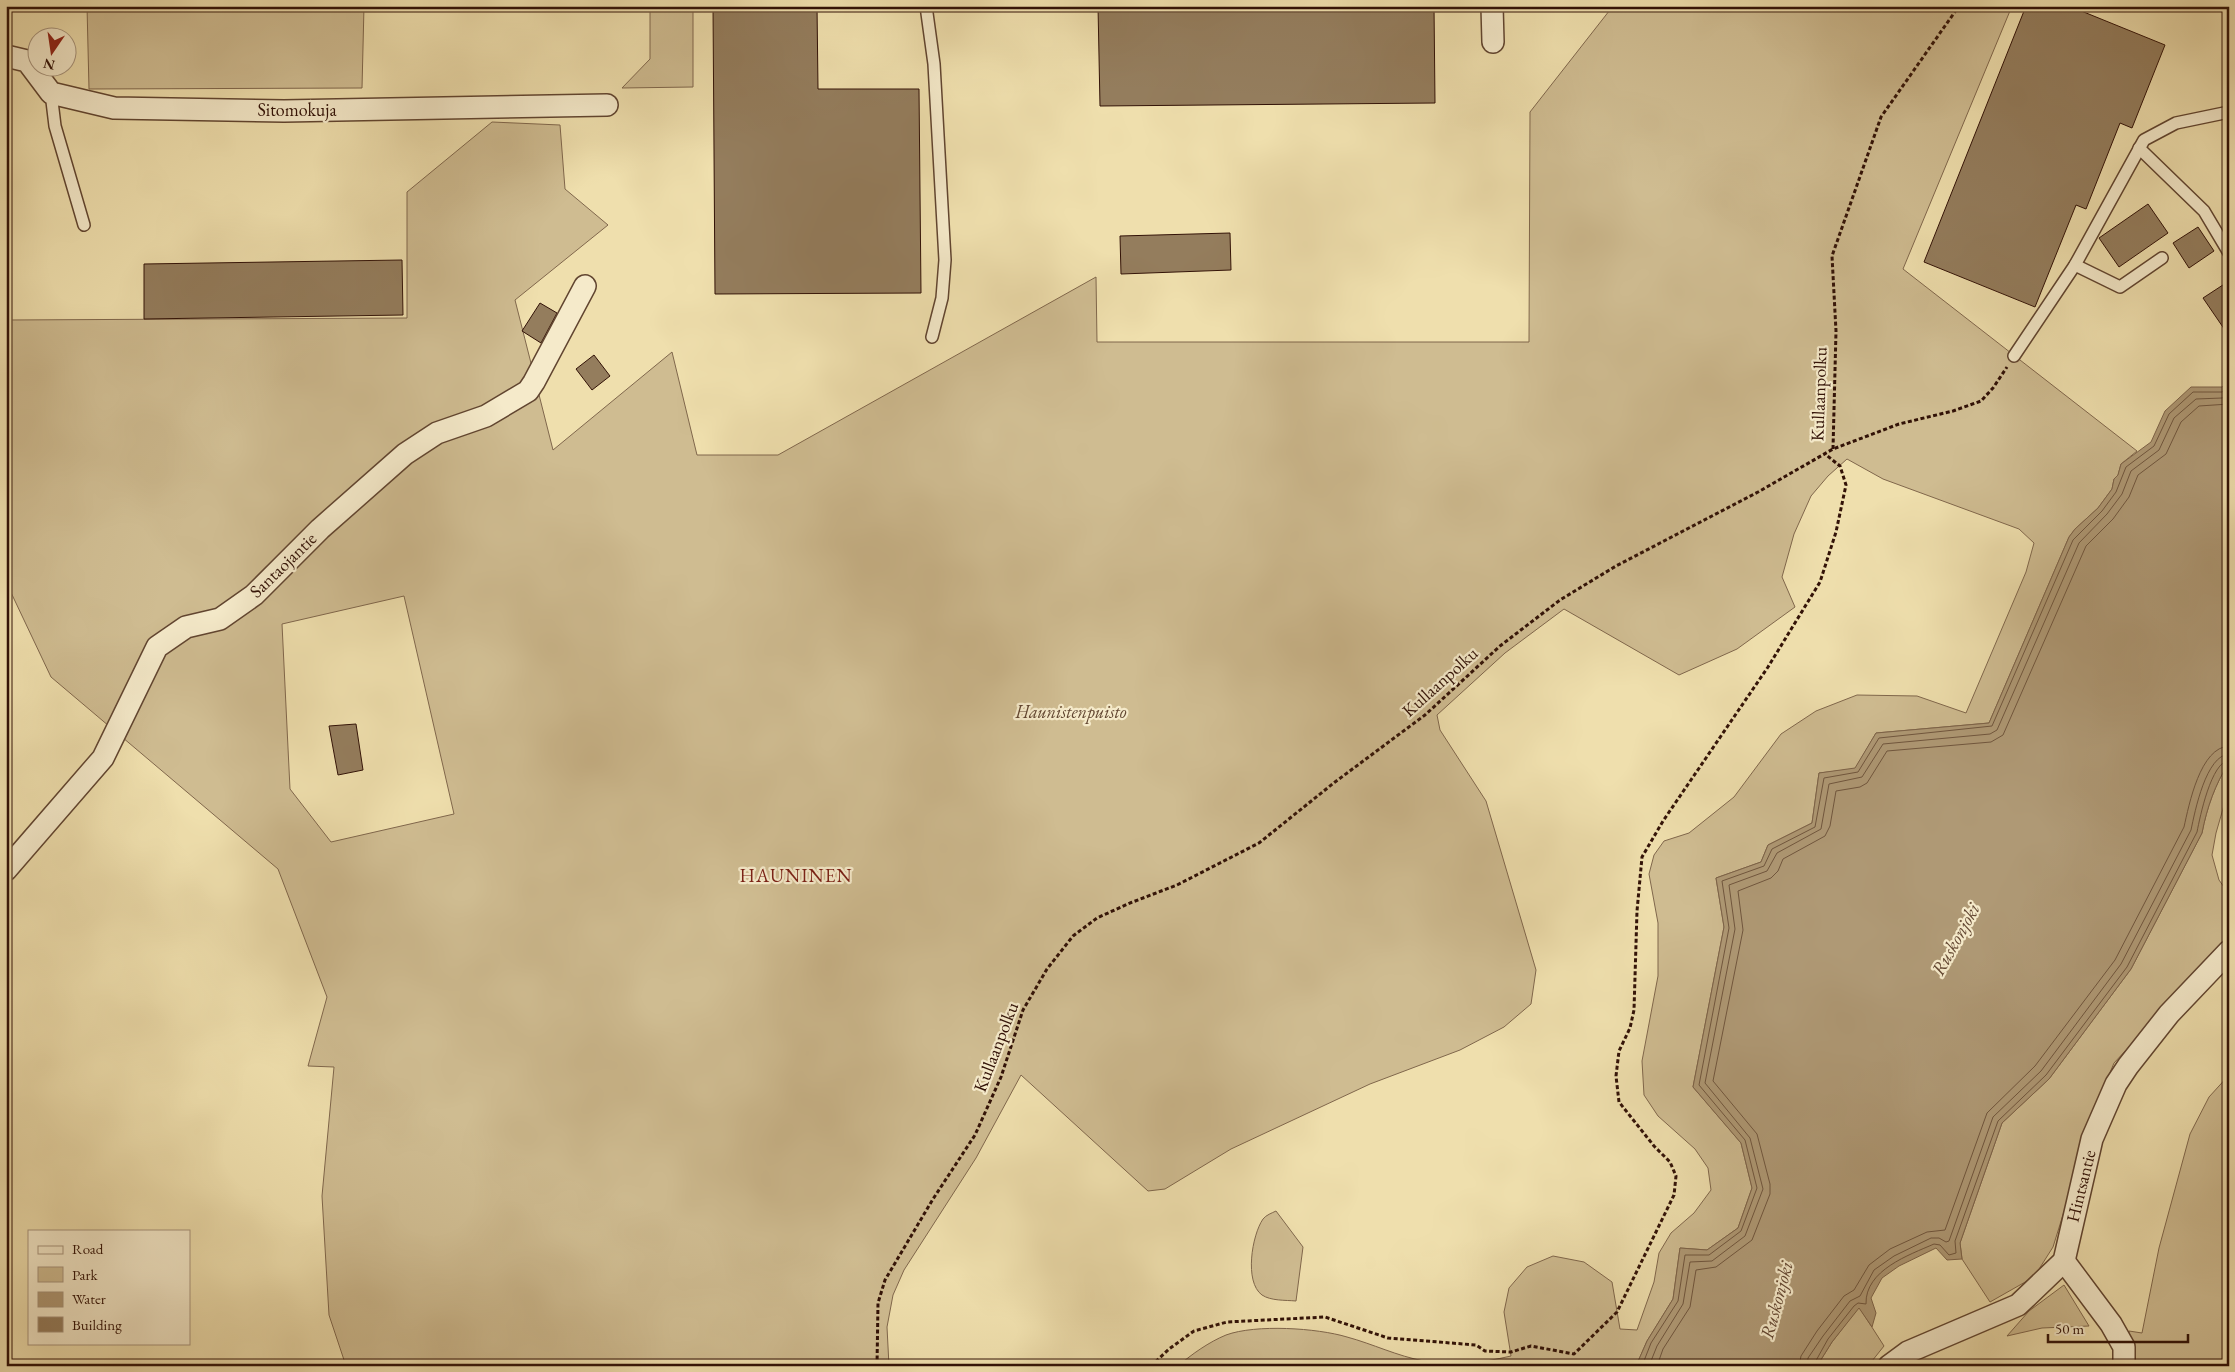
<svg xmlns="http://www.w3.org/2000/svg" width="2235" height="1372" font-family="'EB Garamond',serif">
  <rect width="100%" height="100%" fill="#efdfad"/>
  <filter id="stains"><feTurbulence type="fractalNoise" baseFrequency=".004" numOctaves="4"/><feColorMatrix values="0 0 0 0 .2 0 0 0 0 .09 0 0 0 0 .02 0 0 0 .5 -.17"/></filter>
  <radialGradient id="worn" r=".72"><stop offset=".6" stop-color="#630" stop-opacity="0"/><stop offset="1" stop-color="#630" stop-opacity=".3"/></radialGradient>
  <g fill="#cfbc91" stroke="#80674c" fill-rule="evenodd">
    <polygon points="87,6 364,6 362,88 89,89"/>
    <polygon points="650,6 693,6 693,87 622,88 650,59"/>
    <path d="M1613,6H2012L1903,269L2137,451L2121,464L2118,475L2114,479L2112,489L2098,508L2075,529L2069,537L1989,723L1876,733L1855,769L1819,773L1812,823L1768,845L1761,862L1716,878L1724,927L1693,1087L1741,1143L1752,1188L1738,1228L1707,1250L1680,1248L1673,1299L1647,1341L1636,1366H1178C1192,1354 1209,1342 1226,1335C1256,1324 1317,1328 1347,1337C1373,1344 1397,1356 1424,1361C1454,1366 1481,1363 1511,1356L1504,1312L1509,1288L1527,1267L1553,1256L1584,1262L1612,1282L1620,1329L1637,1330L1654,1282L1659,1253L1671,1233L1694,1213L1711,1190L1708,1168L1695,1149L1658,1116L1644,1095L1642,1061L1658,976V923L1649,874L1654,855L1664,841L1689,833L1734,797L1781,734L1816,711L1857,695L1917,696L1966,713L2026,572L2034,543L2019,529L1883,479L1847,459L1828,476L1811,496L1794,534L1782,577L1795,607L1737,649L1679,675L1564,609L1505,653L1437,715L1440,730L1486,801L1536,970L1531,1004L1504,1027L1460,1050L1370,1084L1231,1149L1165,1189L1148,1191L1021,1075L976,1158L904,1270L893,1295L887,1327L889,1366H346L329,1315L322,1196L334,1067L308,1066L327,997L278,869L51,677L6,582V320L407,318V192L492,122L560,125L565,189L608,225L515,300L553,450L672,352L697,455H778L1096,277L1097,342H1529L1530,112ZM404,596L454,814L331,842L290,789L282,624Z"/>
    <path d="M2229,762V788L2216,833L2212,855L2219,880L2229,894V939L2114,1063L2099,1099L2053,1247L2034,1277L1990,1302L1962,1259L1960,1243L2002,1123L2049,1079L2131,969L2202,833C2207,807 2215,785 2229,762Z"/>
    <polygon points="2229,1075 2229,1366 2130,1366 2129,1331 2142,1333 2159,1248 2190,1134 2209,1097"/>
    <path d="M1276,1211L1303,1247L1296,1301C1285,1300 1271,1301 1262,1295C1244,1282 1252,1235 1263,1219C1266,1215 1272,1213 1276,1211Z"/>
    <polygon points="2064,1285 2089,1326 2042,1328 2007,1336 2029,1311"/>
    <polygon points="1859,1307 1884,1346 1868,1366 1817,1366 1832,1342"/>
  </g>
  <path fill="#af9975" stroke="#7d6349" d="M2229,382V762C2215,785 2207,807 2202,833L2131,969L2049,1079L2002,1123L1960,1243L1962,1259L1947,1260L1936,1248L1899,1266L1882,1278L1871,1298L1876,1313L1872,1327L1859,1308L1832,1342L1817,1366H1636L1647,1341L1673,1299L1680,1248L1707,1250L1738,1228L1752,1188L1741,1143L1693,1087L1724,927L1716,878L1761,862L1768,845L1812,823L1819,773L1855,768L1876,733L1989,723L2069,537L2075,529L2098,508L2112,489L2114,479L2118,475L2121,464L2151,442L2165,411L2191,387H2222Z"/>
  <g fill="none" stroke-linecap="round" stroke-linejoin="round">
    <g stroke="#70563e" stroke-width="1">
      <polyline points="1642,1366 1651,1343 1678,1301 1685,1255 1709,1255 1741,1231 1757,1188 1745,1140 1699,1085 1729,928 1722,881 1764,866 1772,849 1815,827 1824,778 1858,772 1879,738 1992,726 2073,540 2102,511 2116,492 2126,467 2154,446 2169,414 2193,392 2222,392 2229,388"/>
      <polyline points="1649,1366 1657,1346 1683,1304 1690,1262 1712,1261 1745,1236 1763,1189 1750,1138 1705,1083 1735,929 1729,885 1767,871 1777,853 1821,829 1829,784 1862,777 1883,744 1990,734 1997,730 2079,543 2107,514 2122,494 2131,471 2159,450 2174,418 2196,399 2222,398 2229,396"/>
      <polyline points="1657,1366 1663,1349 1690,1307 1696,1270 1716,1267 1752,1240 1770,1194 1770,1184 1757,1134 1713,1081 1743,930 1738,891 1771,878 1778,871 1783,859 1825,836 1830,826 1836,791 1860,787 1867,783 1887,751 1991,742 2003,735 2086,546 2113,519 2129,497 2138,475 2166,454 2181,422 2199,406 2229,404"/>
      <path d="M1799,1366L1801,1356L1817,1331L1844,1296L1854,1290L1869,1265L1890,1249L1927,1232L1945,1230L1987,1113L2035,1066L2115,960L2184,827C2189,805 2200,747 2229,746"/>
      <path d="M1807,1366L1808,1358L1823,1336L1850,1301L1860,1296L1874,1270L1894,1256L1931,1238H1939L1946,1242L1949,1241L1993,1117L2041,1071L2121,964L2191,830C2195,811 2206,755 2229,754"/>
      <path d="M1813,1366L1828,1339L1854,1306L1858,1303L1866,1304C1865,1270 1909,1255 1934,1244L1940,1245L1949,1255L1956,1253L1955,1241L1998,1121L2046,1075L2127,967L2197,832C2200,817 2211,762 2229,760"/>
    </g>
  </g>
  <g fill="#947d5d" stroke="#321207">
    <polygon points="713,6 817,6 818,89 919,89 921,293 715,294"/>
    <polygon points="1098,6 1434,6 1435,103 1100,106"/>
    <polygon points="2026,6 2069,6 2165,45 2132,128 2120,123 2086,209 2076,205 2035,307 1924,262"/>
    <polygon points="2148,204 2168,233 2119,267 2099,238"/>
    <polygon points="2198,227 2214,251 2189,268 2173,243"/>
    <polygon points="1230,233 1231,270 1121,274 1120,236"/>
    <polygon points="402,260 403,315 144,319 144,264"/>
    <polygon points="2229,281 2229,336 2203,298"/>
    <polygon points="540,303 557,313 541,343 522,331"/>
    <polygon points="594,355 610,376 592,390 576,369"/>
    <polygon points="356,724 363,770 338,775 329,726"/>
  </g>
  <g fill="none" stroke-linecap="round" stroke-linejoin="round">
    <g stroke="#614530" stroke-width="14">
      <g id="service">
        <polyline points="926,6 934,64 945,260 942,298 932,337"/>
        <polyline points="51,93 55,126 84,225"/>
        <polyline points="2139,148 2204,211 2229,253"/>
        <polyline points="2075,265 2120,287 2162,258"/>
        <polyline points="2014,356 2075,265 2144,140 2176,123 2229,112"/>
      </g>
    </g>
    <g stroke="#614530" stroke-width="24">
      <g id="minor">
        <polyline points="1492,6 1493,42"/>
        <polyline points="6,56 27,61 51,93 114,108 284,111 607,105"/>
        <polyline points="6,870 103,758 157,647 186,627 220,619 254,595 320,529 405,454 437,433 486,416 528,391 534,382 585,286"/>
        <polyline points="2064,1261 2111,1324 2124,1347 2124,1366"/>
        <polyline points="1889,1366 1908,1352 2018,1305 2064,1261 2092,1139 2116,1084 2128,1066 2169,1014 2229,951"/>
      </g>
    </g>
    <g stroke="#321207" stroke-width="3" stroke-dasharray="4 2.5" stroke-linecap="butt">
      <polyline points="1833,449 1836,331 1832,256 1881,117 1959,6"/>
      <polyline points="877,1366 878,1303 885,1280 933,1199 975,1135 1001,1077 1023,1010 1047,969 1073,936 1097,918 1130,903 1177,885 1259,843 1335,782 1425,715 1500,646 1560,600 1616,566 1758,492 1833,449 1899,424 1953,411 1981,401 1993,388 2007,367"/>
      <polyline points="1151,1366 1169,1349 1194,1331 1227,1322 1325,1317 1388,1338 1476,1345 1485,1351 1511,1352 1531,1346 1574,1354 1617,1312 1674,1195 1676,1176 1670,1162 1654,1146 1619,1102 1616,1076 1619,1051 1630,1028 1634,1010 1637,911 1642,857 1663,821 1768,667 1820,582 1836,532 1846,485 1840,466 1825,454"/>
    </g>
    <use href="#service" stroke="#f5eaca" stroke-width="11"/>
    <use href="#minor" stroke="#f5eaca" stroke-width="21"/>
  </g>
  <g text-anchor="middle" stroke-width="4.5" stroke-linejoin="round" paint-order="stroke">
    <g font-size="18" fill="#321207" stroke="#f5eaca">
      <text x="297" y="116">Sitomokuja</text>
      <text transform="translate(1819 394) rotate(-88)" y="6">Kullaanpolku</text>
      <text transform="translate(283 565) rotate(-44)" y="6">Santaojantie</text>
      <text transform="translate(1440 682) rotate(-42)" y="6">Kullaanpolku</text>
      <text transform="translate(996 1047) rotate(-69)" y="6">Kullaanpolku</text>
      <text transform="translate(2081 1186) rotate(-76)" y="6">Hintsantie</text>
    </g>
    <g font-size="18" font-style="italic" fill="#614530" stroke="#f5eaca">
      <text x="1071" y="718">Haunistenpuisto</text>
    </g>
    <g font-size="19" letter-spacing="1" fill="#7a1f14" stroke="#f5eaca">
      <text x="796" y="882">HAUNINEN</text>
    </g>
    <g font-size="19" font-style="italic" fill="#644833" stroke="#f5eaca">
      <text transform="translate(1955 939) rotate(-61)" y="7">Ruskonjoki</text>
      <text transform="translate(1776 1300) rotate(-75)" y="7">Ruskonjoki</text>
    </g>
  </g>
  <rect width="2235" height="1372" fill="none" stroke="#efdfad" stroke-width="25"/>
  <rect x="8" y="8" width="2220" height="1357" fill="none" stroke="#321207" stroke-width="2.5"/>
  <rect x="12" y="12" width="2210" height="1347" fill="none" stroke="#321207"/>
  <rect x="28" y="1230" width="162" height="115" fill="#f5eaca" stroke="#a7947c"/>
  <rect x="38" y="1246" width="25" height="8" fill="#f5eaca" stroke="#a7947c"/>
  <text x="72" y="1254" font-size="15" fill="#321207">Road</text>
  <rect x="38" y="1267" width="25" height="15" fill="#cfbc91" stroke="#a7947c"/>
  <text x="72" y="1280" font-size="15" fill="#321207">Park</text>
  <rect x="38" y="1292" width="25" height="15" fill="#af9975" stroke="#a7947c"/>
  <text x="72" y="1304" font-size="15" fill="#321207">Water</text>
  <rect x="38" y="1317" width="25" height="15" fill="#947d5d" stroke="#a7947c"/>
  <text x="72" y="1330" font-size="15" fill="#321207">Building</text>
  <g transform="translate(52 52) rotate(193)"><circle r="24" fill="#f5eaca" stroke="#a7947c"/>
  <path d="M0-4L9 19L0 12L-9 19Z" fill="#8f2418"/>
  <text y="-8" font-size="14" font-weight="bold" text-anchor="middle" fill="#321207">N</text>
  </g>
  <path d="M2048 1334v8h140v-8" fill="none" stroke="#321207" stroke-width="2.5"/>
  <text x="2055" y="1334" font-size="15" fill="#321207" stroke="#f5eaca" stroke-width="4" paint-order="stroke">50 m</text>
  <rect width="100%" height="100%" filter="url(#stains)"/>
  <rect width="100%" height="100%" fill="url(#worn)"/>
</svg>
